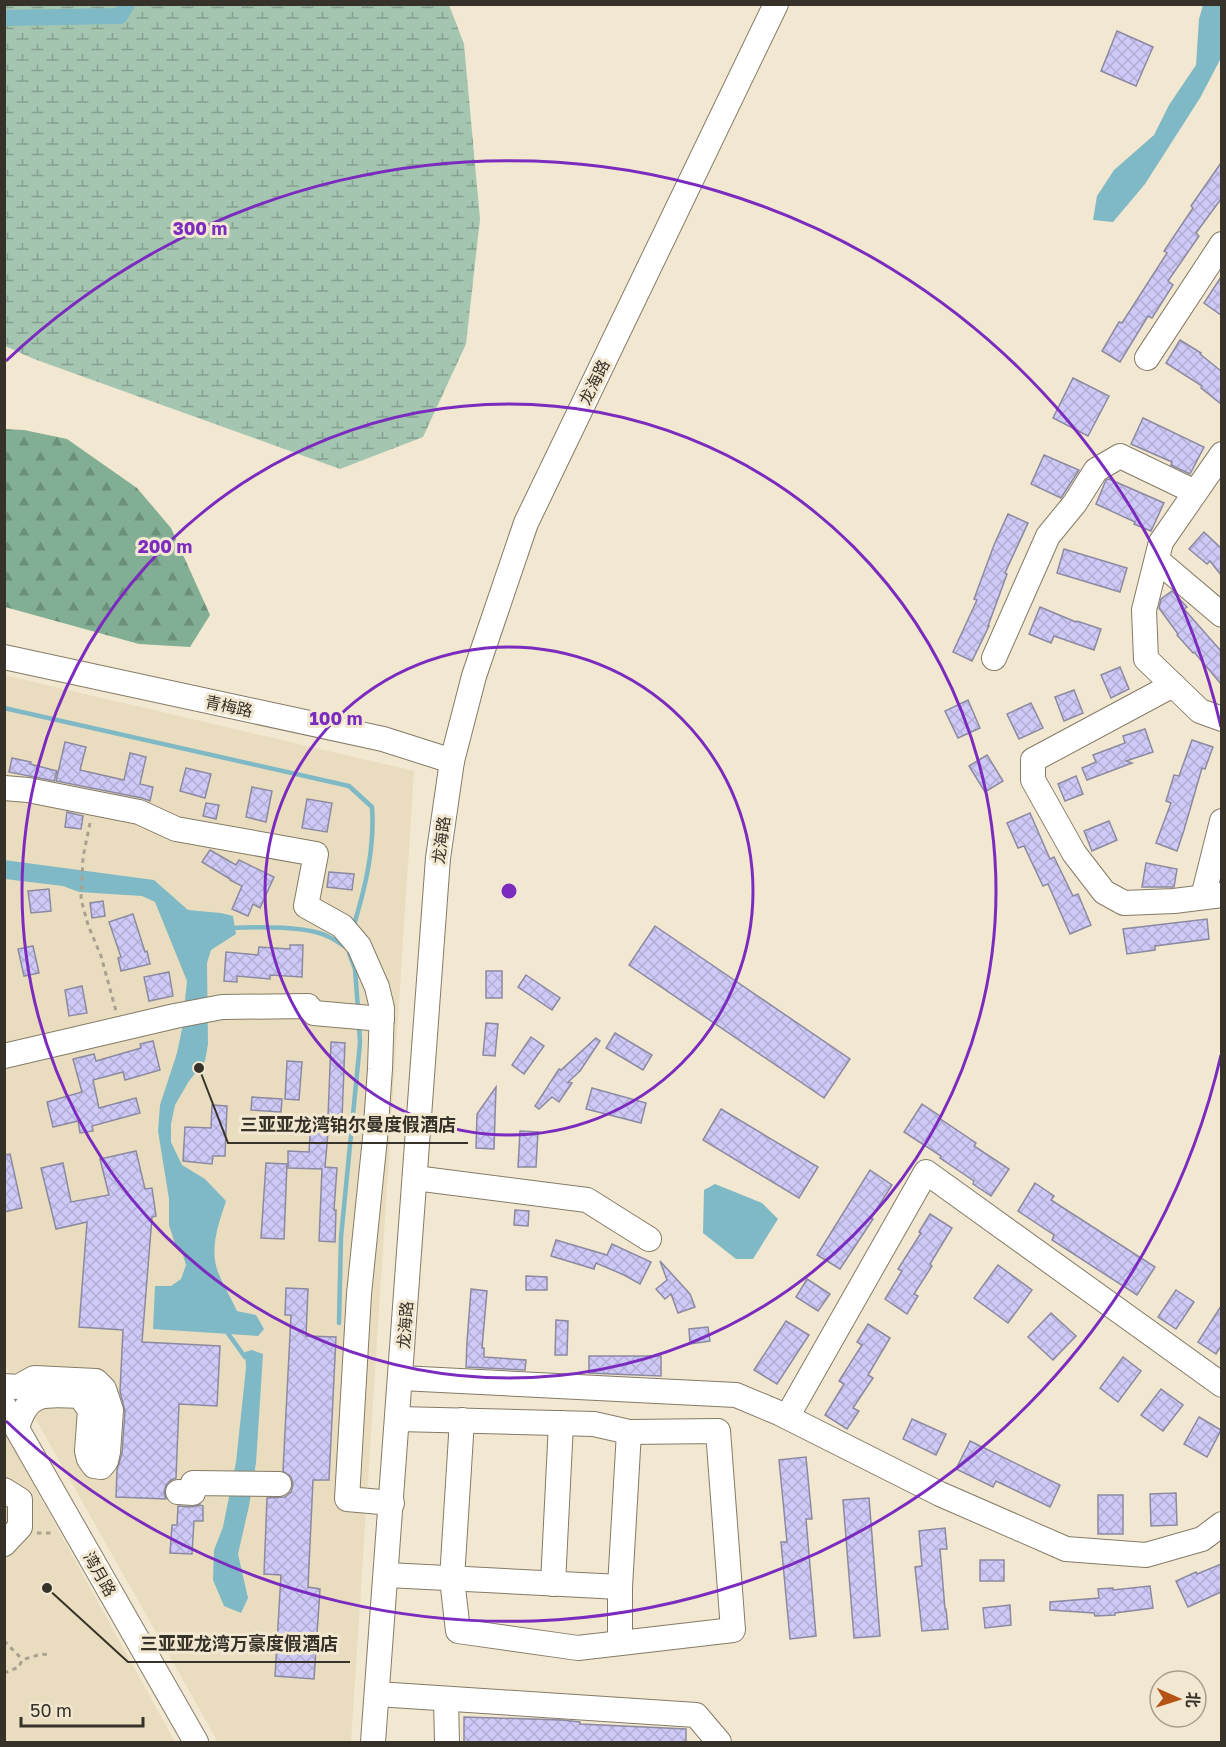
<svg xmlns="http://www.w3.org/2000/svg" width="1226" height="1747" font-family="'Golos Text','Noto Sans SC',sans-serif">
  <defs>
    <pattern id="forest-firs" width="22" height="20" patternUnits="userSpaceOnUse" patternTransform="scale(1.5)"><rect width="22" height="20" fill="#82af94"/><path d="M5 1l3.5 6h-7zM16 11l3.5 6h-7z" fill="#6b8f79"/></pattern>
    <pattern id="wetland-marsh" width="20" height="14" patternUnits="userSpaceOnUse" patternTransform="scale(1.5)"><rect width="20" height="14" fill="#a4c6b1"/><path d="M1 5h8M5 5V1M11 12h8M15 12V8" fill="none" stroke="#86a190"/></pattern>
    <pattern id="building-cross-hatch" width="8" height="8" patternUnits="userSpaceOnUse" patternTransform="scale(1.5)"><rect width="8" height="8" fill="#cec9f6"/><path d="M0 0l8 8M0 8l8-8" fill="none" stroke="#b2add3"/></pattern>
  </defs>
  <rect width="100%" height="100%" fill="#f2e7d1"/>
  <g fill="#eaddbf">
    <polygon points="4,675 414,771 351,1742 218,1742 5,1365"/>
    <polygon points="5,1433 175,1742 5,1742"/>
  </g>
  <polygon fill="url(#forest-firs)" points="4,429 24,430 67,439 137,488 171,528 210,615 190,647 139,644 5,607"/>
  <polygon fill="url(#wetland-marsh)" points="5,4 449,5 464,44 480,219 466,344 423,437 340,469 34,359 5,346"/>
  <g fill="#7fb9c6">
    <polygon points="1203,5 1221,5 1221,58 1200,98 1145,184 1113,222 1093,220 1097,196 1114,170 1154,135 1169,105 1196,65 1199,19"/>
    <path d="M4,860L154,880L188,910L221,913L233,916L236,934L211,950L207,963L208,1044L205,1061L189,1081L175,1105L171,1124V1142L182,1165L205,1179L226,1201C219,1223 209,1248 218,1272C223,1285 231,1298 237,1311L256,1315L264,1329L258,1336L153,1329L155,1286H171L181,1279L186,1265L183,1255L176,1247L169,1225V1199L158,1131L160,1105L177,1053L182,1029L187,981L155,902L142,896L79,892L63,886L5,879Z"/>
    <polygon points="715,1184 762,1203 778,1219 753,1259 736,1259 703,1233 704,1190"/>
    <polygon points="252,1350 263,1354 256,1463 249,1506 238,1554 248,1598 241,1613 224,1606 213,1580 214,1550 223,1527 236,1462 246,1368 245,1352"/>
  </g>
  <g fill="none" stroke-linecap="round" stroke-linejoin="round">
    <g stroke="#7fb9c6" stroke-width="4.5">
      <path d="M4,708L349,786L372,807C375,848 365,889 353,928"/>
      <path d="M231,928C255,927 306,926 327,936C334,939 341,944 347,948"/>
      <polyline points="349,953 355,969 358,1009"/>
      <polyline points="339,1323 341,1237 360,1043 359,1024"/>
      <polyline points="227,1332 245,1357"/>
    </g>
    <polyline stroke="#7fb9c6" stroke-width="16" points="4,18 120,16 127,4"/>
  </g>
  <g fill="url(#building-cross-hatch)" stroke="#8c8aa0" stroke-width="1.5">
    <polygon points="1117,31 1153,47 1136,86 1101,71"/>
    <polygon points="1221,163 1221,199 1196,233 1199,236 1168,281 1173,285 1152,318 1148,316 1120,362 1102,351 1119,322 1122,323 1167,253 1164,251 1193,208 1191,206"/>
    <polygon points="1221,277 1221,315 1204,303"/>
    <polygon points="1180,340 1201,353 1200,354 1221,371 1221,404 1201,388 1202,386 1166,363"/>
    <polygon points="1073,378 1109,396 1088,436 1053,418"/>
    <polygon points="1143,418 1204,447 1190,474 1171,465 1172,462 1131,444"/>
    <polygon points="1044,455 1079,470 1061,498 1031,484"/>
    <polygon points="1109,479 1164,503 1151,531 1134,524 1135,522 1096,504 1106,480"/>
    <polygon points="1008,514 1028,523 1005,573 1007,574 988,626 989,626 972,661 953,652 977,600 974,599 994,545"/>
    <polygon points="1204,532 1221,548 1221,575 1210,561 1207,564 1189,549"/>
    <polygon points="1064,549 1127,568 1120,592 1057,573"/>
    <polygon points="1172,591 1187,607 1184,609 1221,651 1221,684 1194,652 1193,653 1177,635 1178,634 1159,608 1161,599"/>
    <polygon points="1040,607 1076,622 1077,621 1101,629 1094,650 1054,636 1051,643 1029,634"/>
    <polygon points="1120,667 1129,689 1111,698 1101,675"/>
    <polygon points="1074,690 1083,713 1064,721 1055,697"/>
    <polygon points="968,700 980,728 958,738 945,711"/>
    <polygon points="1031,703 1043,728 1019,739 1007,714"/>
    <polygon points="1145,729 1153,752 1126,761 1132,763 1087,780 1082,768 1096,762 1093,755 1125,743 1123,736"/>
    <polygon points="1192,740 1213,747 1205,769 1202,768 1184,830 1177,851 1156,843 1171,803 1166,801 1174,775 1179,776"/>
    <polygon points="65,742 86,747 80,770 124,780 130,753 146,757 140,784 153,787 150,801 142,798 56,781"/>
    <polygon points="987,755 1003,781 985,792 969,766"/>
    <polygon points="12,758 31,762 30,764 57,771 54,781 9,772"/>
    <polygon points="186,768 211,774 205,798 180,791"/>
    <polygon points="1076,776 1083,794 1065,801 1058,784"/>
    <polygon points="252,787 272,791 266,822 246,817"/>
    <polygon points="307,799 332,803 327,832 302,828"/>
    <polygon points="206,803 219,805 216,819 203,816"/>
    <polygon points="67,812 83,816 81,829 65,827"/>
    <polygon points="1030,813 1050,859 1054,857 1073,896 1078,894 1091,925 1070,934 1048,884 1043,886 1024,846 1018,848 1007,823"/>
    <polygon points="1109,821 1117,840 1092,851 1084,831"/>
    <polygon points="210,850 236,865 239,860 274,877 260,908 253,904 248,916 232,909 242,886 230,880 230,879 202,862"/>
    <polygon points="1146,863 1177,869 1174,887 1142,887"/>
    <polygon points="329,872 354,874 352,890 327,887"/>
    <polygon points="49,889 51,911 31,913 28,891"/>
    <polygon points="103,901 105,916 92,918 90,903"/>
    <polygon points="133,914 145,952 147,951 150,964 121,971 118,958 121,957 109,922"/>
    <polygon points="1207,919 1209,939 1155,946 1155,950 1127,954 1123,929"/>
    <polygon points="655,926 850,1059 824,1098 629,965"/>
    <polygon points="290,945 303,945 302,977 270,975 270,979 237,976 237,982 224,981 226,952 258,955 259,947 290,949"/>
    <polygon points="33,946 39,973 24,976 18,949"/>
    <rect x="486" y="971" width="16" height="27"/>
    <polygon points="169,972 173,996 149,1001 144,977"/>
    <polygon points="526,975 560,998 552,1010 518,987"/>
    <polygon points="82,986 87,1013 69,1016 65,990"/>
    <polygon points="486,1023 498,1024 495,1056 483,1055"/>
    <polygon points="615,1033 652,1055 643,1070 606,1048"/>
    <polygon points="531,1037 544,1046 524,1074 512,1065"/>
    <polygon points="596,1038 600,1041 580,1071 568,1082 572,1083 559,1102 552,1097 539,1109 535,1106 559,1069 561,1070"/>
    <polygon points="153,1041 160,1070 125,1080 123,1072 93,1080 99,1108 136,1098 140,1113 92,1126 93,1131 80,1133 78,1121 53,1127 47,1102 82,1092 73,1059 94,1054 96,1061 141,1048 140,1044"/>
    <polygon points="331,1042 345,1043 342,1118 328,1117"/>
    <polygon points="287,1061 302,1062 299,1100 285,1099"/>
    <polygon points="496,1087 494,1149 476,1148 477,1114"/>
    <polygon points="592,1088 646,1103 641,1123 586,1109"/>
    <polygon points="252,1097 282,1099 281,1112 251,1110"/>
    <polygon points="922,1104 940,1116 939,1118 976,1143 974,1146 1009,1169 991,1196 973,1184 974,1181 940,1158 941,1156 904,1132"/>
    <polygon points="212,1105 227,1106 225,1156 213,1156 212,1164 183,1161 185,1127 211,1128"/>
    <polygon points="721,1109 818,1167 799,1198 703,1140"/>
    <polygon points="311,1120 329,1121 325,1167 337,1168 334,1210 336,1210 335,1242 319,1241 322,1169 288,1168 288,1151 309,1152"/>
    <polygon points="520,1131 538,1132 536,1167 518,1167"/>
    <polygon points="136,1151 145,1189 152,1188 156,1216 152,1217 142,1342 220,1346 217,1406 179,1404 176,1478 171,1480 166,1485 164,1492 166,1499 116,1497 117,1470 122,1453 125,1411 120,1392 123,1330 79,1327 87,1222 56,1229 41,1168 63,1163 71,1202 109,1195 100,1159"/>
    <polygon points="10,1154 22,1208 4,1212 4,1155"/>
    <polygon points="266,1163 287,1164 284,1239 261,1238"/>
    <polygon points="870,1170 892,1185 871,1218 873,1219 840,1269 817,1255"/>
    <polygon points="1035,1183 1054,1196 1051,1200 1155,1267 1137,1295 1052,1240 1054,1235 1018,1211"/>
    <polygon points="515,1210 529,1211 528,1226 514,1225"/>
    <polygon points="930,1214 952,1228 930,1264 932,1266 914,1294 918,1296 907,1314 885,1299 902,1271 898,1269 921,1233 919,1232"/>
    <polygon points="556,1240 607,1255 612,1244 651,1262 640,1284 624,1275 596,1263 594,1269 551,1256"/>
    <polygon points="660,1261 690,1294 695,1307 678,1313 671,1294 665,1299 656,1289 667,1280"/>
    <polygon points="998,1265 1032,1290 1008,1323 974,1298"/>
    <polygon points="526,1276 547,1277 547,1290 526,1290"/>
    <polygon points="807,1279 830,1294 818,1311 796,1297"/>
    <polygon points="286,1288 308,1289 306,1336 336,1337 329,1480 313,1480 308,1587 320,1589 314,1679 275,1676 281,1575 264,1574 267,1498 285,1497 291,1492 293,1485 291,1477 283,1471 291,1315 285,1315"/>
    <polygon points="471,1289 487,1291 482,1348 484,1348 484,1357 526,1360 525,1370 466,1367 467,1342"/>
    <polygon points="1176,1290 1194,1302 1176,1329 1158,1317"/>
    <polygon points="1221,1306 1221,1346 1216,1354 1198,1342"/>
    <polygon points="1051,1313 1076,1336 1053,1360 1028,1337"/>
    <polygon points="556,1320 568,1321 567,1355 555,1355"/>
    <polygon points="786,1321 809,1335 777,1384 754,1370"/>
    <polygon points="868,1324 890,1338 868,1375 873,1378 853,1408 859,1411 847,1429 825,1415 844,1384 839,1381 862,1345 857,1342"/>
    <polygon points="708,1327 710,1341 690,1344 689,1329"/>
    <polygon points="589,1356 661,1356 661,1376 589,1373"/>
    <polygon points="1123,1357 1141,1371 1118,1402 1100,1388"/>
    <polygon points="1161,1389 1183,1405 1163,1431 1141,1415"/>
    <polygon points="1199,1417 1221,1430 1207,1457 1184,1444"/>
    <polygon points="912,1419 946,1434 936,1455 903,1439"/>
    <polygon points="970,1441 1060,1485 1050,1507 996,1481 993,1487 956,1469"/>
    <polygon points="806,1457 812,1519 806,1519 816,1636 790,1639 781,1542 787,1542 779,1460"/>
    <polygon points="1176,1493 1177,1525 1151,1526 1150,1494"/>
    <rect x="1098" y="1495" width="25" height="39"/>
    <polygon points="869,1498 880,1636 854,1638 843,1500"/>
    <polygon points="200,1505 203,1506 203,1521 194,1521 192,1554 170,1553 172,1525 177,1525 178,1506 192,1507"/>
    <polygon points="945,1528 947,1549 940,1549 945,1609 946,1609 948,1629 922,1631 915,1567 922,1566 919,1531"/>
    <rect x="980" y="1560" width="24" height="21"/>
    <polygon points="1221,1564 1221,1592 1188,1607 1176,1581 1196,1572 1197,1574"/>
    <polygon points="1150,1586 1153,1608 1115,1613 1115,1615 1095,1616 1094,1613 1050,1610 1050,1602 1099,1598 1098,1589 1113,1588 1113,1590"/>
    <polygon points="1010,1605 1011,1625 985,1628 983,1608"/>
    <polygon points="464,1717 562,1720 580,1722 580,1724 686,1729 686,1743 464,1743"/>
  </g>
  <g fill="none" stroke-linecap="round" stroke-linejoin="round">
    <g stroke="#847b66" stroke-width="26">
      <g id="minor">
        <polyline points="1147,358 1222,244"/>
        <polyline points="1222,454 1161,542 1144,610 1146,659 1200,711 1222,719"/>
        <polyline points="1157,560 1222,615"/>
        <polyline points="4,657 383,739 452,761"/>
        <polyline points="994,658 1048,536 1075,503 1096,470 1120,456 1195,492"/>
        <polyline points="1173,685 1033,760 1033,780 1074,853 1104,892 1124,903 1174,901 1222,895"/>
        <polyline points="4,788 28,790 139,812 176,829 316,854 306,906 342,926 359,946 377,987 382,1008 380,1069 375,1138 359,1294 347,1499 392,1503"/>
        <polyline points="1203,897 1222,821"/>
        <polyline points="4,1056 175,1016 222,1007 308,1006 314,1013 382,1019"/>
        <polyline points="415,1178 587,1200 649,1239"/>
        <polyline points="401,1378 736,1395 779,1413 940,1494 1066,1549 1146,1555 1202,1539 1222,1524"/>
        <path d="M4,1386L18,1387L34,1378L96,1381L104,1389L111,1410L108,1452L106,1461L101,1467L94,1466L89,1459L87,1451L90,1410L80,1396C46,1395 28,1389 17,1428"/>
        <polyline points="4,1406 196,1742"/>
        <polyline points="787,1417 926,1172 1222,1385"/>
        <polyline points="462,1420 452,1579 458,1631 578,1648 733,1630 718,1431 629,1432"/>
        <polyline points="4,1490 20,1500 20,1527 4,1544"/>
        <polyline points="178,1492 193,1493 193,1483 279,1484"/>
        <polyline points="387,1575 620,1587 629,1432 594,1424 398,1419"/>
        <polyline points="553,1584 561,1423"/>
        <polyline points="620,1587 620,1643"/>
        <polyline points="377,1694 696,1715 719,1742"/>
        <polyline points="446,1699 447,1742"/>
        <polyline points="373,1742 438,858 452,761 474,676 526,523 776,4"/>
      </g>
    </g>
    <g stroke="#a9a190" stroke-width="3" stroke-dasharray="4.5 4.5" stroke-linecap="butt">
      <polyline points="90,823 83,857 81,899 88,925 101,956 116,1011"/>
      <polyline points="37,1533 54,1533"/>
      <polyline points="4,1641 22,1659"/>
      <polyline points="4,1673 19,1667 22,1660 41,1654 51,1655"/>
    </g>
    <use href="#minor" stroke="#fff" stroke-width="24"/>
  </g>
  <g fill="none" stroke="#7b2cbf" stroke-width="3">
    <circle cx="509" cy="891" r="244"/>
    <circle cx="509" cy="891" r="487"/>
    <path d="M1221 1055A731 731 0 0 1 6 1421M6 361A731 731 0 0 1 1221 727"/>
  </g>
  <g text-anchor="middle" stroke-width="6" stroke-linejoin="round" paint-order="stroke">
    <g font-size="16" fill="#363229" stroke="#f2e7d1">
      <text transform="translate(594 382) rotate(-64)" y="6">龙海路</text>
      <text transform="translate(229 706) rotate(12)" y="6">青梅路</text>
      <text transform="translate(441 840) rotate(-83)" y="6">龙海路</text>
      <text transform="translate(405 1325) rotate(-86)" y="6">龙海路</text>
      <text transform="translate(100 1574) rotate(60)" y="6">湾月路</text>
    </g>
  </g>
  <circle cx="509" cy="891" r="9" fill="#7b2cbf" stroke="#f2e7d1" stroke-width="3"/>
  <g font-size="18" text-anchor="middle" font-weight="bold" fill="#7b2cbf" stroke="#f2e7d1" stroke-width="6" stroke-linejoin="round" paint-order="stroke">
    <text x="200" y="235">300 m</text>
    <text x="165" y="553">200 m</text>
    <text x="336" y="725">100 m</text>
  </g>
  <path fill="none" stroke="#363229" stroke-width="2" d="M199 1068L228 1143H468M47 1588L128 1662H350"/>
  <g fill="#363229" stroke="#f2e7d1" stroke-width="2">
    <circle cx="199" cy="1068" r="6"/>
    <circle cx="47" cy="1588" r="6"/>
  </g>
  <g font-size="18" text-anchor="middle" font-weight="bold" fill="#363229" stroke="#f2e7d1" stroke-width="6" stroke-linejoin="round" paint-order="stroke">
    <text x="348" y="1131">三亚亚龙湾铂尔曼度假酒店</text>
    <text x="239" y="1650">三亚亚龙湾万豪度假酒店</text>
  </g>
  <rect width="1226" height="1747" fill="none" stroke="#363229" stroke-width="12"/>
  <g transform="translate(1178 1699) rotate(93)"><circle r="28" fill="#f2e7d1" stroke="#a79f8e" stroke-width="1.5"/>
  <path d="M0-4.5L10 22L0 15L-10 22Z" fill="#b55317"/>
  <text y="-9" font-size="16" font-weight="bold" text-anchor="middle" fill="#363229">北</text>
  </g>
  <path d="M21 1717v9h122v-9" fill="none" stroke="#363229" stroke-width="3"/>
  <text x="30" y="1717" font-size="18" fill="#363229" stroke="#f2e7d1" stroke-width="4.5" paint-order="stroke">50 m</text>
</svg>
